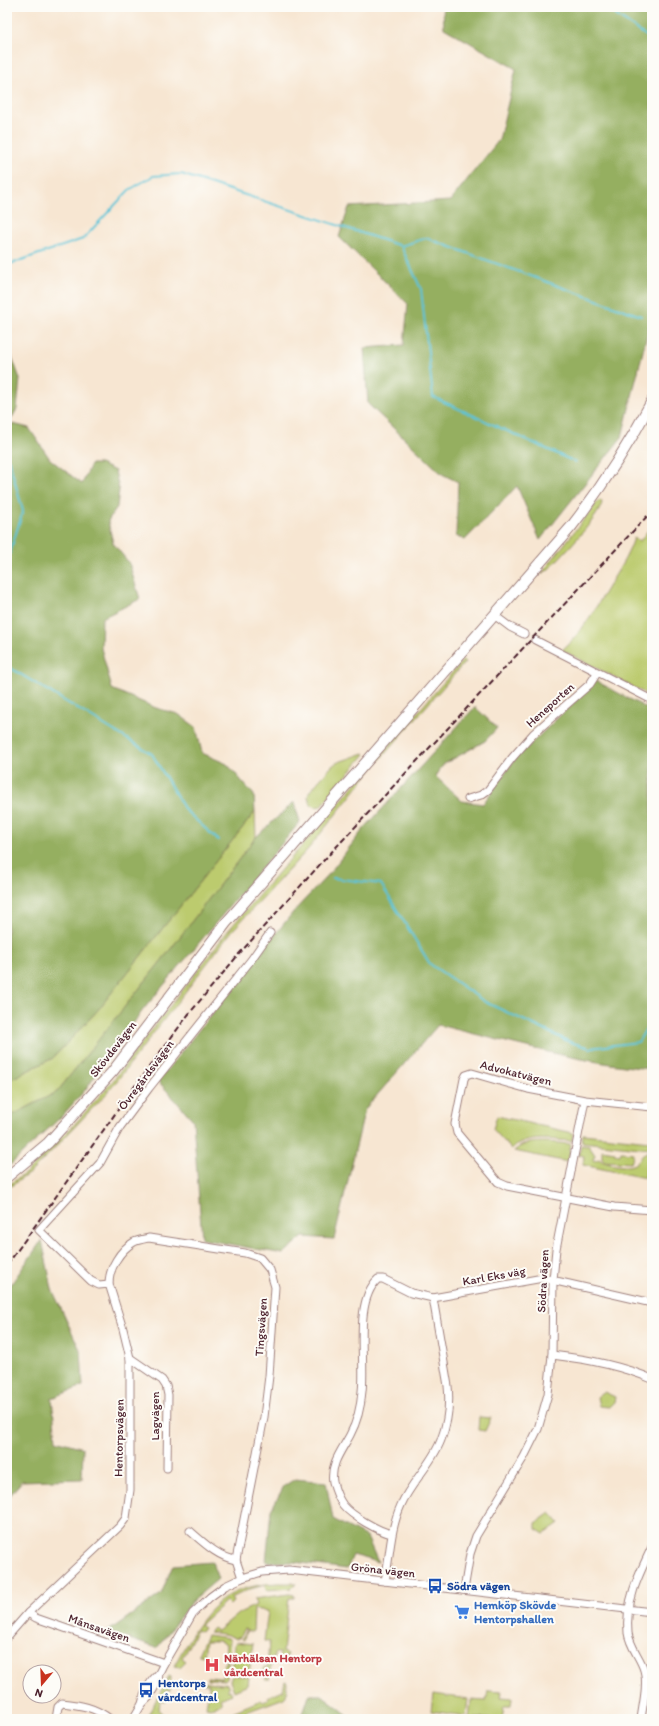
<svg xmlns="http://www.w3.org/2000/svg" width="659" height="1726" font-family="Itim,sans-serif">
  <rect width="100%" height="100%" fill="#fdfcf7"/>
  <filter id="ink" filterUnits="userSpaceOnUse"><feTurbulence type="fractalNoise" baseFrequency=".025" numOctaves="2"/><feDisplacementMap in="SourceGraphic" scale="8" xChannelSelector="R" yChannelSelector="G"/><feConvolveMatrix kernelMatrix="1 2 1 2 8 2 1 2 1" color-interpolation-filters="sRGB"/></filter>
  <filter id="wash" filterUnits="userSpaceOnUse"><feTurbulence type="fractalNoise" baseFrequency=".012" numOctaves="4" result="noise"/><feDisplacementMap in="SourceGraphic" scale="16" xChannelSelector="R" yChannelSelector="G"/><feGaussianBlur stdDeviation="0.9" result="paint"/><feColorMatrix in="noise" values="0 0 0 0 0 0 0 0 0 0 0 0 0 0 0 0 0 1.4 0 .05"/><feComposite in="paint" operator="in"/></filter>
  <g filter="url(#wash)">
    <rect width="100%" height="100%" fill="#f7e6d2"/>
    <g fill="#bccb6e" stroke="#83754c">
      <path d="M599,500L602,502C601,516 559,558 548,570L541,574Z"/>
      <path d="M652,525V697L562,650C582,633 595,609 608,587C618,571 628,556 634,538L640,541Z"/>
      <polygon points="463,660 465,662 376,764 309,848 232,931 109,1091 43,1160 31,1172 7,1189 7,1186 27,1172 72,1127 112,1082 227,932"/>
      <polygon points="364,753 365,754 321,806 316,807 311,805 308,797 309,792 332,766 336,763"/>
      <polygon points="255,812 256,837 170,950 57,1092 7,1118 7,1081 53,1058 97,1011"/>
      <path d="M497,1116L573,1133L572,1141C551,1140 528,1135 511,1149L493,1129Z"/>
      <polygon points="583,1134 650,1141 650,1149 582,1142"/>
      <path d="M547,1142L571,1144L568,1162L514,1151C524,1142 534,1142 547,1142Z"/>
      <path d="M581,1145L589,1146L595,1155L593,1159L594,1161L599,1159C603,1164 626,1168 632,1165C637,1164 642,1155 646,1152H649L645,1178L583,1165L584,1156L579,1155Z"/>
      <polygon points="602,1150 615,1152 615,1154 620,1155 621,1152 633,1153 632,1161 630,1163 604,1161 602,1158"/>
      <polygon points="604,1392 615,1397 614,1402 609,1407 599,1406 597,1397"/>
      <polygon points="479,1417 491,1418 485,1431 478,1430"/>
      <polygon points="550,1513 559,1523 544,1534 536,1529 536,1523"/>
      <path d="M278,1583H296L291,1588L266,1590L265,1585L250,1589L231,1598L233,1602L230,1605L226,1601L200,1625L204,1628L201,1632L197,1630L182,1658L186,1661L180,1667L174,1666C201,1617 217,1586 278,1583Z"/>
      <polygon points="289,1594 294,1595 294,1598 289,1598 283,1652 288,1654 285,1659 279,1658 280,1653 274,1653 274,1657 272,1657 269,1679 265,1679 266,1674 263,1673 264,1667 267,1668 269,1642 264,1641 268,1611 254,1609 253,1632 246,1631 244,1640 242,1639 246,1629 243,1630 239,1639 239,1637 237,1637 237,1639 228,1635 209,1632 213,1628 217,1631 239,1613 256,1605 254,1599"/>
      <polygon points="207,1635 228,1638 230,1640 227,1678 225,1680 208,1679 208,1677 222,1678 224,1663 226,1663 227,1658 225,1657 226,1644 219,1641 206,1641 204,1656 199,1655 199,1652"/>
      <polygon points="236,1642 253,1644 249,1674 241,1673 241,1671 236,1670 236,1672 231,1671 234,1645"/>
      <polygon points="232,1675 249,1677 248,1685 234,1691 230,1680"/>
      <polygon points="169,1676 171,1677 170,1690 166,1691 165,1702 160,1701 159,1711 162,1713 162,1719 146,1719"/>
      <polygon points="196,1680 221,1684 227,1683 229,1688 228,1689 228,1691 230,1690 232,1694 220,1699 222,1703 210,1708 206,1707 208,1696 209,1696 210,1692 209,1691 209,1684 196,1683"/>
      <polygon points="285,1681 287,1682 286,1696 284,1698 227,1719 216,1719 261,1700 263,1702 268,1700 267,1697 283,1690"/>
      <polygon points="488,1691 502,1692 501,1697 512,1698 511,1706 504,1706 502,1719 469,1718 471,1700 486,1701"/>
      <polygon points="433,1694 468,1699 466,1716 431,1711"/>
    </g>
    <g fill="#95af61" stroke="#706746">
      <polygon points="443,7 652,7 652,314 622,437 540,540 517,486 465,540 456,536 458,482 442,474 368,404 364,348 404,345 408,304 339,237 349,207 450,201 499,140 516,69 444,28"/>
      <polygon points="7,343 20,379 17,409 9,423 29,428 50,459 82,484 91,464 100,464 115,471 119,490 117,507 108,521 113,543 129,563 140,599 102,618 101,648 112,689 156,708 178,714 196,727 202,753 227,764 254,795 255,812 97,1011 53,1058 7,1081"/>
      <path d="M596,681L652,711V1069C579,1063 509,1042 438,1025L365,1109L334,1239L303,1237L283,1254L202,1239L193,1120L158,1081L294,911L328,875L362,831L475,707L497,728L485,741L444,764L435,776L462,801L483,804L514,760Z"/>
      <polygon points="294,802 300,822 143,1010 86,1089 63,1115 7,1168 7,1118 57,1092 170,950 256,837"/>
      <polygon points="42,1240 52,1289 81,1352 83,1386 52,1398 56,1440 83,1448 82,1479 22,1481 7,1499 7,1290"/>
      <polygon points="295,1479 326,1482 333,1519 367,1537 378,1562 353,1555 347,1569 294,1562 266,1562 271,1510 284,1486"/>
      <polygon points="212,1562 218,1579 192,1601 157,1648 107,1632 161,1594 173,1565"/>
      <polygon points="309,1695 322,1695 353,1719 305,1719 303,1713"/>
      <polygon points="260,1714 286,1719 247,1719"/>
    </g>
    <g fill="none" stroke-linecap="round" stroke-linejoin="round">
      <g stroke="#5bc4d7" stroke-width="2">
        <polyline points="600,7 607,9 652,40"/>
        <polyline points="401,246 421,289 433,397 575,462"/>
        <polyline points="7,265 83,239 129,190 153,176 181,174 401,246 426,238 641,316"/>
        <polyline points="7,458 9,461 23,511 7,562"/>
        <polyline points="7,666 152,754 185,810 218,840"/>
        <polyline points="333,878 381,884 430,964 485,1002 570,1042 590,1048 638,1042 652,1019"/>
      </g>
    </g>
  </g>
  <g filter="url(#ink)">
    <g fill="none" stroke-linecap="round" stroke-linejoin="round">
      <g stroke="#a0827e" stroke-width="9">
        <g id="minor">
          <polyline points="494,615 510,627 524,634"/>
          <polyline points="535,640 652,700"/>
          <polyline points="468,799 481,795 488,790 512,758 533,734 590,684 597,673"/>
          <polyline points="652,1107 585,1100 528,1089 472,1073 466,1075 464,1079 455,1124 457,1133 498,1182 507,1186 614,1207 652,1210"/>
          <path d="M109,1284C109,1268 120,1250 134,1242C138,1240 144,1239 149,1238L245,1253L260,1258L270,1270L275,1287L269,1376L264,1417L236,1560L242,1578"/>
          <polyline points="433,1298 543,1278 652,1303"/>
          <path d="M552,1355C587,1359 620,1365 652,1379"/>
          <polyline points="130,1358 162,1380 166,1386 168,1395 167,1468"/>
          <path d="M190,1531C203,1542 218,1557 236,1560"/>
          <path d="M385,1581C390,1556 390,1529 401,1505C411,1482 432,1464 441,1440C448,1422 450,1404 448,1386L433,1298L411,1293L383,1279H378C353,1302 366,1360 362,1391C361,1406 357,1422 350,1435C342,1450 330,1464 333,1482C335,1490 338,1498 343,1505C352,1516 378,1531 392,1534"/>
          <polyline points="464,1590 470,1554 476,1536 524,1457 538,1429 548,1394 552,1355 553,1280 556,1249 585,1100"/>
          <polyline points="28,1613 36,1618 164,1663"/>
          <polyline points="7,1637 28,1613 120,1526 126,1518 130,1490 130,1358 123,1329 109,1284 99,1285 91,1281 39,1230 100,1163 120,1127 149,1088 251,960 270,933"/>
          <path d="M142,1704C144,1692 150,1681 159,1673"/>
          <path d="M56,1719L58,1707L62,1703C80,1705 95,1707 110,1719"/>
          <polyline points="133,1719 142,1704 149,1697 158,1681 159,1673 164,1663 193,1613 210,1597 225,1586 242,1578 262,1572 289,1570 652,1612"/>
          <path d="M641,1719C643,1704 648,1684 644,1670C640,1657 630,1647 628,1633C625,1602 639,1574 652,1547"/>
        </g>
      </g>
      <g stroke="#a0827e" stroke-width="12">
        <path id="secondary" d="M7,1177L48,1143L113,1071L226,923L571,527C602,487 628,446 652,401"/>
      </g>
      <use href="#minor" stroke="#fff" stroke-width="7"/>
      <use href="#secondary" stroke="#fff" stroke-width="10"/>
      <polyline stroke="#4a1f2b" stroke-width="2" stroke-dasharray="6 3" stroke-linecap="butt" points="7,1265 140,1079 188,1015 239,954 325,859 652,511"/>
    </g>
  </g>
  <defs>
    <g id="bus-bare" transform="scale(1.2)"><path d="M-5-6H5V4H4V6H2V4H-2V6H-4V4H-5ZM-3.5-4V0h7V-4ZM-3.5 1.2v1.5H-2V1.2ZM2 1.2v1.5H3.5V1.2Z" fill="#1a4fb4" stroke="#fdfcf7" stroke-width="2.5" paint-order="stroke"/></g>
    <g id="supermarket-bare" transform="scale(1.2)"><path d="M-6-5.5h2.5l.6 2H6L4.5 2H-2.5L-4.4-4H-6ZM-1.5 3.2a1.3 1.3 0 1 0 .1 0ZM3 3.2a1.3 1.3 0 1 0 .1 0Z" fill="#3f7fe0" stroke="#fdfcf7" stroke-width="2.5" paint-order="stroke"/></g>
    <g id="hospital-bare" transform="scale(1.2)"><path d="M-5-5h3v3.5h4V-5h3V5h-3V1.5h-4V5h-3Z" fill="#e0444e" stroke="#fdfcf7" stroke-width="2.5" paint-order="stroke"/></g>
  </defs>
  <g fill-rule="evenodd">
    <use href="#bus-bare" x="435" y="1586"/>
    <use href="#supermarket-bare" x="462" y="1612"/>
    <use href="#hospital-bare" x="212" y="1665"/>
    <use href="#bus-bare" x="146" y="1690"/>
  </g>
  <g text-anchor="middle" stroke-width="4" stroke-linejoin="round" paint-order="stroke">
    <g font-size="12" fill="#4a1f2b" stroke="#fdfcf7">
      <text transform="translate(550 705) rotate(-42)" y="4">Heneporten</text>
      <text transform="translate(113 1049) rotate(-52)" y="4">Skövdevägen</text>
      <text transform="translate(516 1073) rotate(14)" y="4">Advokatvägen</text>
      <text transform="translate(146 1075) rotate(-53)" y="4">Övregårdsvägen</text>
      <text transform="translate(494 1276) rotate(-10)" y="4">Karl Eks väg</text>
      <text transform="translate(543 1281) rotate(-87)" y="4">Södra vägen</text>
      <text transform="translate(261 1327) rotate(-86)" y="4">Tingsvägen</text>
      <text transform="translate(155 1416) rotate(-90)" y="4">Lagvägen</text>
      <text transform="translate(119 1438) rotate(-89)" y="4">Hentorpsvägen</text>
      <text transform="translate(383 1570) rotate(6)" y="4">Gröna vägen</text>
      <text transform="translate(99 1628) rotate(19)" y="4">Månsavägen</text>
    </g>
    <g font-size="12" font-weight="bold" fill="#164399" stroke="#fdfcf7" text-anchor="start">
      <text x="447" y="1590">Södra vägen</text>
      <text x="158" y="1687">Hentorps<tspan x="158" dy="14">vårdcentral</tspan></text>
    </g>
    <g font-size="12" font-weight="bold" fill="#366cbe" stroke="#fdfcf7" text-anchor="start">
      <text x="474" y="1609">Hemköp Skövde<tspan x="474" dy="14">Hentorpshallen</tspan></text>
    </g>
    <g font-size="12" font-weight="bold" fill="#be3a42" stroke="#fdfcf7" text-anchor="start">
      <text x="224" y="1662">Närhälsan Hentorp<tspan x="224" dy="14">vårdcentral</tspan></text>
    </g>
  </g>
  <rect width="659" height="1726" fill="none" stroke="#fdfcf7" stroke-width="24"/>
  <g transform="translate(42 1684) rotate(199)"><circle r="19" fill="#fdfcf7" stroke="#b5a4a5"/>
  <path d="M0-3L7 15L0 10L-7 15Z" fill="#c8321e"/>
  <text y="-6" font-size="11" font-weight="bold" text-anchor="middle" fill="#4a1f2b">N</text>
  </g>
</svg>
